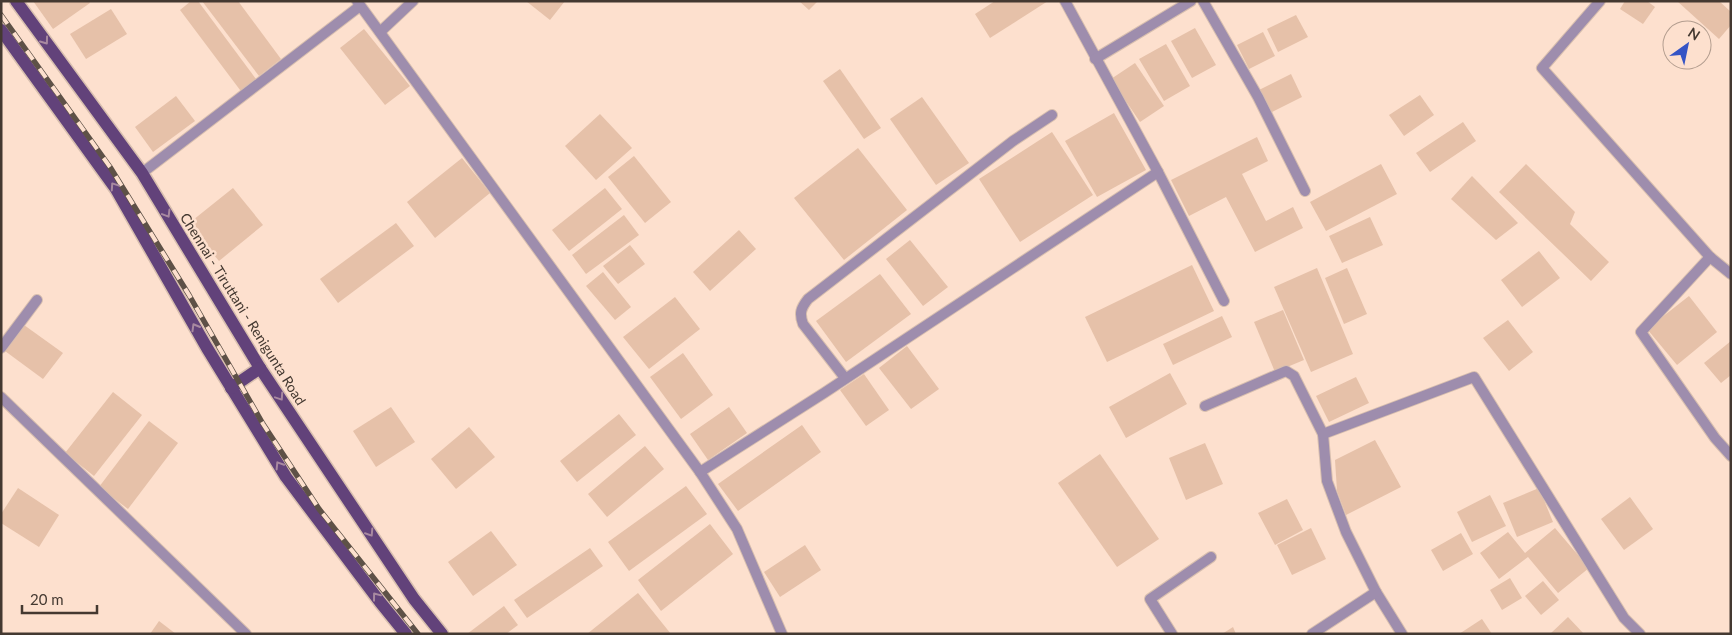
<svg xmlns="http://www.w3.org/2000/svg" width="1732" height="635" font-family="Lato,sans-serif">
  <rect width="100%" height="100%" fill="#fde0ce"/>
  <g fill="#e6c1a9">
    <polygon points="33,1 89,1 90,3 53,29"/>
    <polygon points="191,1 198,1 259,83 243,94 180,10"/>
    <polygon points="202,1 238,1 281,59 259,76"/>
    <polygon points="526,1 565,1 550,20"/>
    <polygon points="799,1 818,1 809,10"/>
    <polygon points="995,1 1048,1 990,38 975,14"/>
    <polygon points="1625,1 1647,1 1655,7 1643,24 1620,9"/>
    <polygon points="1677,1 1719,1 1731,12 1731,25 1719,39"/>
    <polygon points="111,9 127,34 86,59 70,34"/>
    <polygon points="1296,15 1308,37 1278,52 1267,29"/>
    <polygon points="1195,28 1216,65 1192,78 1171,41"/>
    <polygon points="364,29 410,86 385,105 340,48"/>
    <polygon points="1263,32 1275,56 1249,69 1237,45"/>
    <polygon points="1166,44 1190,86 1164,101 1139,59"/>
    <polygon points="1135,63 1164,106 1140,122 1111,79"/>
    <polygon points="840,69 881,128 864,139 823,81"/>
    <polygon points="1291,74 1302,97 1268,114 1257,91"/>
    <polygon points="1420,95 1434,115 1404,136 1389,115"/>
    <polygon points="176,96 195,121 153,152 135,127"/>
    <polygon points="922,97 969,163 936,185 890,119"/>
    <polygon points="1114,113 1146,170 1097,197 1065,141"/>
    <polygon points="600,114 632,148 596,180 565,146"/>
    <polygon points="1463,122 1476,141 1430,172 1416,153"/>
    <polygon points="1052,132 1093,195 1020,242 979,179"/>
    <polygon points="1257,137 1268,161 1242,174 1266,221 1293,207 1303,228 1255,252 1226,197 1189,216 1171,180"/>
    <polygon points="858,148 907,210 844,260 794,198"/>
    <polygon points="634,156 671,202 645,223 608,177"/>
    <polygon points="462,158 490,193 435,238 407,202"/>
    <polygon points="1381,164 1397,194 1326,231 1310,202"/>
    <polygon points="1526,164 1575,212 1570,224 1609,262 1591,281 1499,192"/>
    <polygon points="1472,176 1518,223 1496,240 1451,199"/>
    <polygon points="233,188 263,225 219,261 188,224"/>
    <polygon points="605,188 622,209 569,251 552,230"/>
    <polygon points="624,215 639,235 586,274 572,255"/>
    <polygon points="1370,217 1383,245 1342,263 1329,236"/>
    <polygon points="396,223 414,246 338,303 320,279"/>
    <polygon points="739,230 756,249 710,291 693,272"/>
    <polygon points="910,240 948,287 923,306 886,259"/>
    <polygon points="630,245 645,264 618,284 603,266"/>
    <polygon points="1539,251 1560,278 1522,307 1501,280"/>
    <polygon points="1192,265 1214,311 1107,362 1085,317"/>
    <polygon points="1317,268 1353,354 1311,372 1274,287"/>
    <polygon points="1347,268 1367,314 1344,324 1325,278"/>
    <polygon points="603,272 631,307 615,320 586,286"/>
    <polygon points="880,274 911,314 846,362 816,321"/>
    <polygon points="1689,296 1717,332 1677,365 1647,329"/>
    <polygon points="675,297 700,329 649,369 623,337"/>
    <polygon points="1283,310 1304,360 1275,372 1254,322"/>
    <polygon points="1222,316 1232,337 1173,365 1163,344"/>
    <polygon points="1508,320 1533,352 1509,371 1483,338"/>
    <polygon points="24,325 63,353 43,379 5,351"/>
    <polygon points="1731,341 1731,375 1721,383 1704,363"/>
    <polygon points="907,346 939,389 911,409 879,368"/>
    <polygon points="683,353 713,395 681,419 650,377"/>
    <polygon points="1170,373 1187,404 1126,438 1109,407"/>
    <polygon points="864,374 889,410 866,426 840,390"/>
    <polygon points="1356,377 1369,403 1329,422 1316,396"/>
    <polygon points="113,392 142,415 94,476 65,453"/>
    <polygon points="391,407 415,442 376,467 353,431"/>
    <polygon points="729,407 747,433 708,460 690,434"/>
    <polygon points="619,414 636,435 577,482 560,461"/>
    <polygon points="149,421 178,443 128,509 99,487"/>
    <polygon points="802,425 821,452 738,511 718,484"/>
    <polygon points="469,427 495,457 456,489 431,459"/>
    <polygon points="1375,440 1401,487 1346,515 1337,491 1335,460"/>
    <polygon points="1205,443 1223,484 1186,500 1169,458"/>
    <polygon points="645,446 664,469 607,517 588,494"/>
    <polygon points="1100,454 1159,539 1117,567 1058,483"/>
    <polygon points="686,486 707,514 629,571 608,542"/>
    <polygon points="18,488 59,515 39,547 1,523 1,514"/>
    <polygon points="1539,488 1553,522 1517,537 1503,503"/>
    <polygon points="1490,495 1506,526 1472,542 1457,512"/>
    <polygon points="1630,497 1653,529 1624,550 1601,519"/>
    <polygon points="1287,499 1303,530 1275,545 1258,513"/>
    <polygon points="710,524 733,554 661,611 638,580"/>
    <polygon points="1311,528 1326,559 1292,575 1277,545"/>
    <polygon points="1555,528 1589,568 1558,593 1528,557 1499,579 1480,553 1508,532 1525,553"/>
    <polygon points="491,531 517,565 473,596 448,562"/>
    <polygon points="1461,533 1473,554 1443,571 1431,550"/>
    <polygon points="805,545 821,570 780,597 764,572"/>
    <polygon points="590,548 603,566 527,618 514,600"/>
    <polygon points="1510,578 1522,598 1502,610 1490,590"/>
    <polygon points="1543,581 1559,600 1541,615 1525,596"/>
    <polygon points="638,593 671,634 587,634"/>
    <polygon points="504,606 518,625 506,634 467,634"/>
    <polygon points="1568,617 1584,634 1550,634"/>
    <polygon points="1482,619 1492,634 1459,634"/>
    <polygon points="159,621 176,634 150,634"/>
    <polygon points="1233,627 1236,634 1222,634"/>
  </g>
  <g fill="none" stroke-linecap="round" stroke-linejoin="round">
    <g stroke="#d8bfaf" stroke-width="12">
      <g id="street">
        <polyline points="357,1 700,472 737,529 782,634"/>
        <polyline points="1065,1 1158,172 1224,301"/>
        <polyline points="1203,1 1258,97 1305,191"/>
        <polyline points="1600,1 1542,68 1710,257 1731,274"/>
        <polyline points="380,32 413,1"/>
        <polyline points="1095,59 1191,1"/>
        <polyline points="142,173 360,6"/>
        <polyline points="1710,257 1641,332 1715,438 1731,456"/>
        <polyline points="1,348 37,300"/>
        <path d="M845,378L803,324C799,313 801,308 808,299L1013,141L1052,115"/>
        <polyline points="1,397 246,634"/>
        <polyline points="1205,406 1286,371 1294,376 1323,434 1327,481 1346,532 1376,592 1402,634"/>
        <polyline points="1323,434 1474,377 1624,618 1640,634"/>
        <polyline points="700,472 824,393 1158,172"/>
        <polyline points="1172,634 1150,599 1211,557"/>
        <polyline points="1312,634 1376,592"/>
      </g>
    </g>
    <g stroke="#d8bfaf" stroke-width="15">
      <g id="primary">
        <polyline points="16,1 142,173 260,368 414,599 442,634"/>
        <polyline points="1,30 116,189 207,348 286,477 380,602 406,634"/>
        <polyline points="231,388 260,368"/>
      </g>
    </g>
    <use href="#street" stroke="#9e8dad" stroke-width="10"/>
    <use href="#primary" stroke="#62427a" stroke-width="12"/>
    <g stroke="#5e5147" stroke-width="5.5">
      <polyline id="rail" points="1,15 110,167 189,295 263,424 319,509 418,634"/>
    </g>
    <use href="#rail" stroke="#fde0ce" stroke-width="4" stroke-dasharray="11" stroke-linecap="butt"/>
  </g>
  <defs><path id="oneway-chevron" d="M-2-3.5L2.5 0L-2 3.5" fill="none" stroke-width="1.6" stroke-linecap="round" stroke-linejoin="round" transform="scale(1.25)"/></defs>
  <g stroke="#a889a0">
    <use href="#oneway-chevron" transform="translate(45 41) rotate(54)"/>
    <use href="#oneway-chevron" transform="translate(114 186) rotate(-124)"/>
    <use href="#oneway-chevron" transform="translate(167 214) rotate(59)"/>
    <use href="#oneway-chevron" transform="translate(195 327) rotate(-120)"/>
    <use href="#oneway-chevron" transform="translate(280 397) rotate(56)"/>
    <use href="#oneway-chevron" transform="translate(279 465) rotate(-122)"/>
    <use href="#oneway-chevron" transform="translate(370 533) rotate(57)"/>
    <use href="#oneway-chevron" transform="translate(376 596) rotate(-127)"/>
  </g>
  <g text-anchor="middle" stroke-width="5" stroke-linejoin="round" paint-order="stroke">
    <g font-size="14" fill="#443931" stroke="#fde0ce">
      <text transform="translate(243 309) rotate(58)" y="5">Chennai - Tiruttani - Renigunta Road</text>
    </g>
  </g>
  <rect width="1732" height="635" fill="none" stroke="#443931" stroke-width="5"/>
  <g transform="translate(1687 45) rotate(33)"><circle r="24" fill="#fde0ce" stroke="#b39d8f"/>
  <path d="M0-4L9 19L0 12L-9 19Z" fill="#3554c5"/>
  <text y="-8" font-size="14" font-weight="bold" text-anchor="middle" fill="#443931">N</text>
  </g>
  <path d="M22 605v8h75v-8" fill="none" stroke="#443931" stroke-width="2.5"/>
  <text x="30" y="605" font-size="15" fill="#443931" stroke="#fde0ce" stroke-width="4" paint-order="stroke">20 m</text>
</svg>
